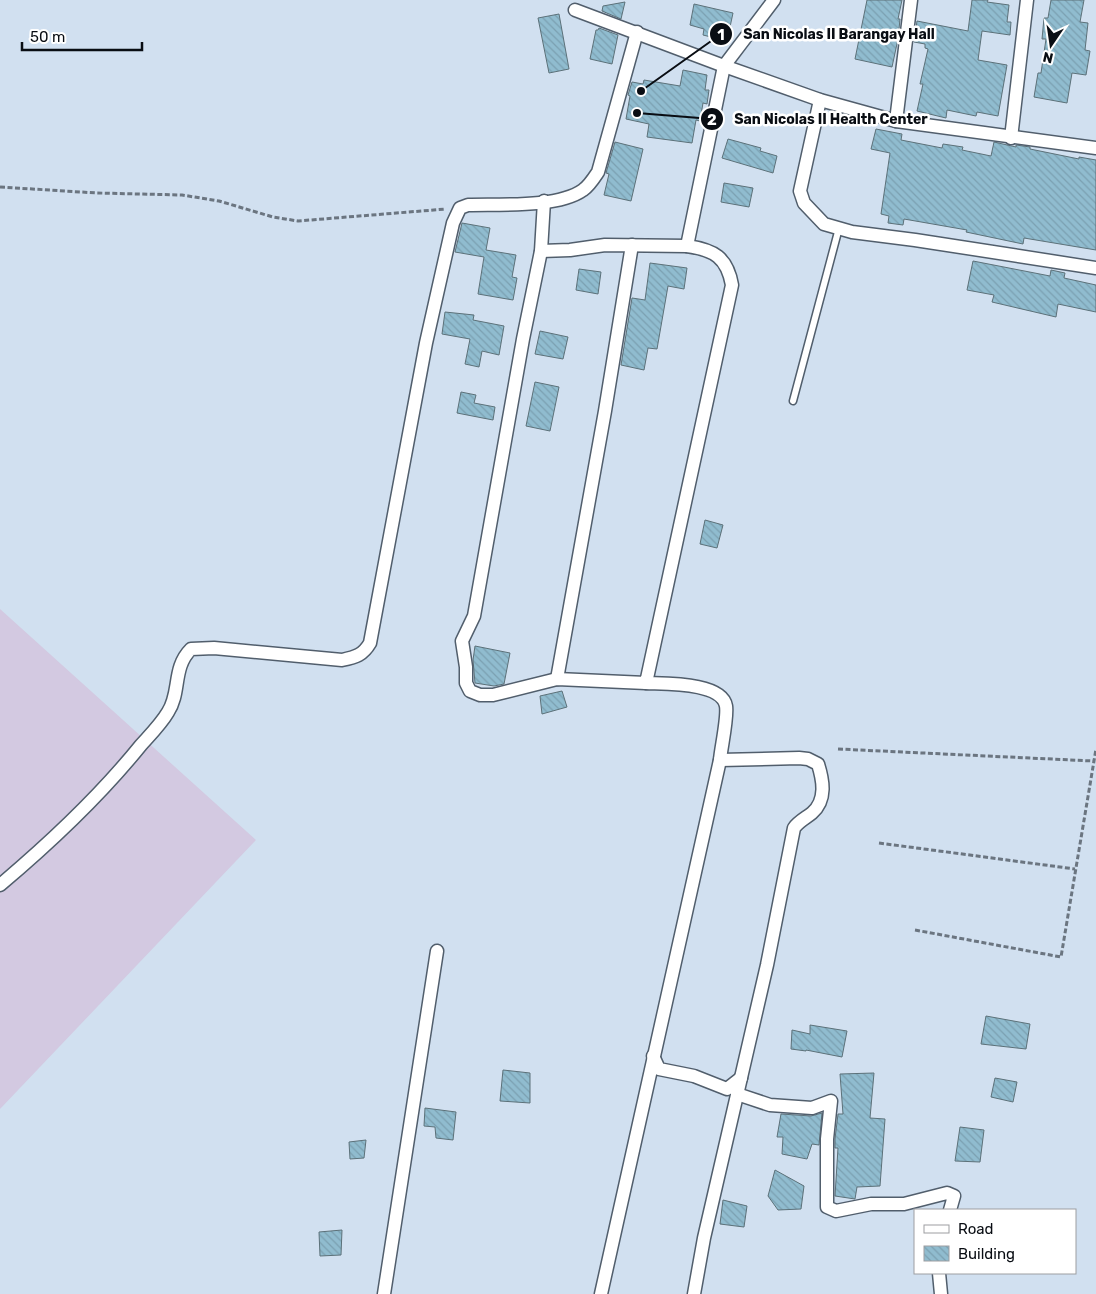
<svg xmlns="http://www.w3.org/2000/svg" width="1096" height="1294" font-family="Rubik,sans-serif">
  <defs>
    <pattern id="building-back-hatch" width="6" height="6" patternUnits="userSpaceOnUse" patternTransform="scale(1.25)"><rect width="6" height="6" fill="#90bccf"/><path d="M-1 5l2 2M0 0l6 6M5-1l2 2" fill="none" stroke="#7ba0b1"/></pattern>
  </defs>
  <rect width="100%" height="100%" fill="#d1e0f0"/>
  <polygon fill="#d3c9e1" points="0,609 256,840 0,1109"/>
  <g fill="url(#building-back-hatch)" stroke="#5c7179">
    <polygon points="867,0 902,0 898,19 900,19 898,39 892,67 855,59"/>
    <polygon points="972,0 988,0 987,2 1009,5 1007,22 1011,22 1010,35 982,31 978,60 1007,65 998,116 977,112 976,116 947,110 946,118 917,111 923,84 920,84 928,49 925,48 925,44 914,42 917,21 968,31"/>
    <polygon points="1051,0 1084,0 1080,22 1088,23 1085,50 1090,51 1086,75 1072,73 1067,103 1034,97 1038,73 1041,73 1046,39 1042,39 1044,18 1048,18"/>
    <polygon points="625,2 621,19 602,11 603,6"/>
    <polygon points="694,4 733,13 727,41 703,35 704,29 690,25"/>
    <polygon points="559,14 569,69 549,73 538,18"/>
    <polygon points="599,28 618,35 612,64 590,59 596,30 598,30"/>
    <polygon points="683,70 707,75 705,90 709,90 707,104 703,103 700,121 696,120 692,143 647,137 649,124 626,119 630,96 628,95 632,82 643,84 644,80 680,86"/>
    <polygon points="876,129 902,134 901,140 942,148 943,144 963,147 962,150 991,156 994,142 1016,147 1016,145 1030,147 1030,149 1079,159 1079,157 1096,160 1096,250 1024,238 1023,244 966,232 967,230 904,219 903,225 888,223 889,216 881,214 890,153 871,149"/>
    <polygon points="728,139 761,148 760,151 777,156 773,173 722,158"/>
    <polygon points="615,142 643,149 631,201 604,195 609,174 606,173"/>
    <polygon points="724,183 753,188 749,207 721,202"/>
    <polygon points="462,223 490,228 486,250 516,255 512,277 517,278 513,300 478,294 484,257 455,252"/>
    <polygon points="973,261 1050,276 1051,270 1065,273 1064,278 1096,285 1096,312 1058,304 1056,317 992,302 994,295 967,290"/>
    <polygon points="650,263 687,268 684,289 668,286 657,349 648,348 644,370 621,365 632,298 645,300"/>
    <polygon points="579,269 601,272 598,294 576,290"/>
    <polygon points="445,312 474,315 473,320 504,326 499,355 482,351 479,367 465,364 470,339 442,334"/>
    <polygon points="540,331 568,337 563,359 535,354"/>
    <polygon points="535,382 559,387 550,431 526,426"/>
    <polygon points="461,392 476,395 474,403 495,407 493,420 457,413"/>
    <polygon points="705,520 723,525 717,548 700,544"/>
    <polygon points="475,646 510,653 504,684 494,686 475,683 473,660"/>
    <polygon points="562,691 567,707 542,714 540,696"/>
    <polygon points="986,1016 1030,1024 1026,1049 981,1044"/>
    <polygon points="810,1025 847,1031 842,1057 806,1050 806,1051 791,1049 792,1030 810,1034"/>
    <polygon points="503,1070 530,1073 530,1103 500,1101"/>
    <polygon points="874,1073 870,1118 885,1119 880,1186 857,1187 855,1199 835,1196 838,1148 835,1148 835,1139 838,1114 843,1114 840,1074"/>
    <polygon points="995,1078 1017,1082 1013,1102 991,1097"/>
    <polygon points="425,1108 456,1112 453,1140 436,1138 435,1127 424,1126"/>
    <polygon points="822,1113 819,1145 812,1144 807,1159 782,1154 783,1137 777,1137 781,1114 811,1116"/>
    <polygon points="960,1127 984,1130 980,1162 955,1161"/>
    <polygon points="366,1140 364,1158 350,1159 349,1142"/>
    <polygon points="775,1170 804,1186 801,1209 778,1210 768,1196"/>
    <polygon points="723,1200 747,1206 744,1227 720,1224"/>
    <polygon points="342,1230 341,1255 320,1256 319,1232"/>
  </g>
  <g fill="none" stroke-linecap="round" stroke-linejoin="round">
    <g stroke="#515e6c" stroke-width="9">
      <polyline id="service" points="793,401 839,228"/>
    </g>
    <g stroke="#515e6c" stroke-width="15">
      <g id="minor">
        <polyline points="575,10 724,66 820,100 896,121 1096,148"/>
        <polyline points="820,100 800,191 804,203 824,224 852,232 915,240 1096,268"/>
        <polyline points="896,121 911,0"/>
        <polyline points="1011,138 1027,0"/>
        <path d="M544,201L541,251L523,339L474,616L462,641L466,667V683L470,691L480,695H493L557,679L646,683L732,285C727,257 714,250 687,246L724,66L774,0"/>
        <polyline points="541,251 570,250 605,245 687,246"/>
        <polyline points="557,679 605,411 632,245"/>
        <path d="M0,885C51,842 99,797 141,745C150,735 161,724 168,712C181,692 172,668 191,649L214,648L342,660C356,657 363,655 370,643L426,343L453,223L460,208L468,205C499,204 558,208 583,190C589,186 594,178 598,172L637,32"/>
        <polyline points="653,1056 659,1069 694,1076 727,1089 741,1078"/>
        <polyline points="737,1094 770,1105 812,1108 831,1101 827,1139 827,1207 836,1211 871,1204 904,1204 947,1193 954,1196 950,1210"/>
        <polyline points="939,1273 941,1294"/>
        <polyline points="384,1294 437,951"/>
        <path d="M601,1294L720,760C721,748 728,717 726,706C722,682 665,684 646,683"/>
        <path d="M694,1294L704,1238L767,965L794,828C799,821 806,818 812,813C827,800 823,780 818,764L808,759L799,758L720,760"/>
      </g>
    </g>
    <g stroke="#6b7580" stroke-width="3" stroke-dasharray="5 2.5" stroke-linecap="butt">
      <polyline points="0,187 97,193 182,195 219,201 273,217 298,221 446,209"/>
      <polyline points="838,749 1093,761"/>
      <polyline points="879,843 1075,869"/>
      <polyline points="915,930 1061,957 1096,749"/>
    </g>
    <use href="#service" stroke="#fff" stroke-width="6"/>
    <use href="#minor" stroke="#fff" stroke-width="12"/>
  </g>
  <path fill="none" stroke="#090d13" stroke-width="2" d="M641 91L721 34M637 113L712 119"/>
  <g fill="#090d13" stroke="#fff" stroke-width="2">
    <circle cx="641" cy="91" r="5"/>
    <circle cx="637" cy="113" r="5"/>
    <circle cx="721" cy="34" r="12"/>
    <circle cx="712" cy="119" r="12"/>
  </g>
  <g font-size="15" text-anchor="middle" font-weight="bold" fill="#fff">
    <text x="721" y="40">1</text>
    <text x="712" y="125">2</text>
  </g>
  <g font-size="14" text-anchor="middle" font-weight="bold" fill="#090d13" stroke="#fff" stroke-width="5" stroke-linejoin="round" paint-order="stroke">
    <text x="839" y="39">San Nicolas II Barangay Hall</text>
    <text x="831" y="124">San Nicolas II Health Center</text>
  </g>
  <rect x="914" y="1209" width="162" height="65" fill="#ffffff" stroke="#9d9ea1"/>
  <rect x="924" y="1225" width="25" height="8" fill="#ffffff" stroke="#9d9ea1"/>
  <text x="958" y="1234" font-size="15" fill="#090d13">Road</text>
  <rect x="924" y="1246" width="25" height="15" fill="url(#building-back-hatch)" stroke="#9d9ea1"/>
  <text x="958" y="1259" font-size="15" fill="#090d13">Building</text>
  <g transform="translate(1051 45) rotate(193)" stroke="#ffffff" stroke-width="4" paint-order="stroke">
  <path d="M0-4L9 19L0 12L-9 19Z" fill="#090d13"/>
  <text y="-8" font-size="14" font-weight="bold" text-anchor="middle" fill="#090d13">N</text>
  </g>
  <path d="M22 42v8h120v-8" fill="none" stroke="#090d13" stroke-width="2.5"/>
  <text x="30" y="42" font-size="15" fill="#090d13" stroke="#ffffff" stroke-width="4" paint-order="stroke">50 m</text>
</svg>
